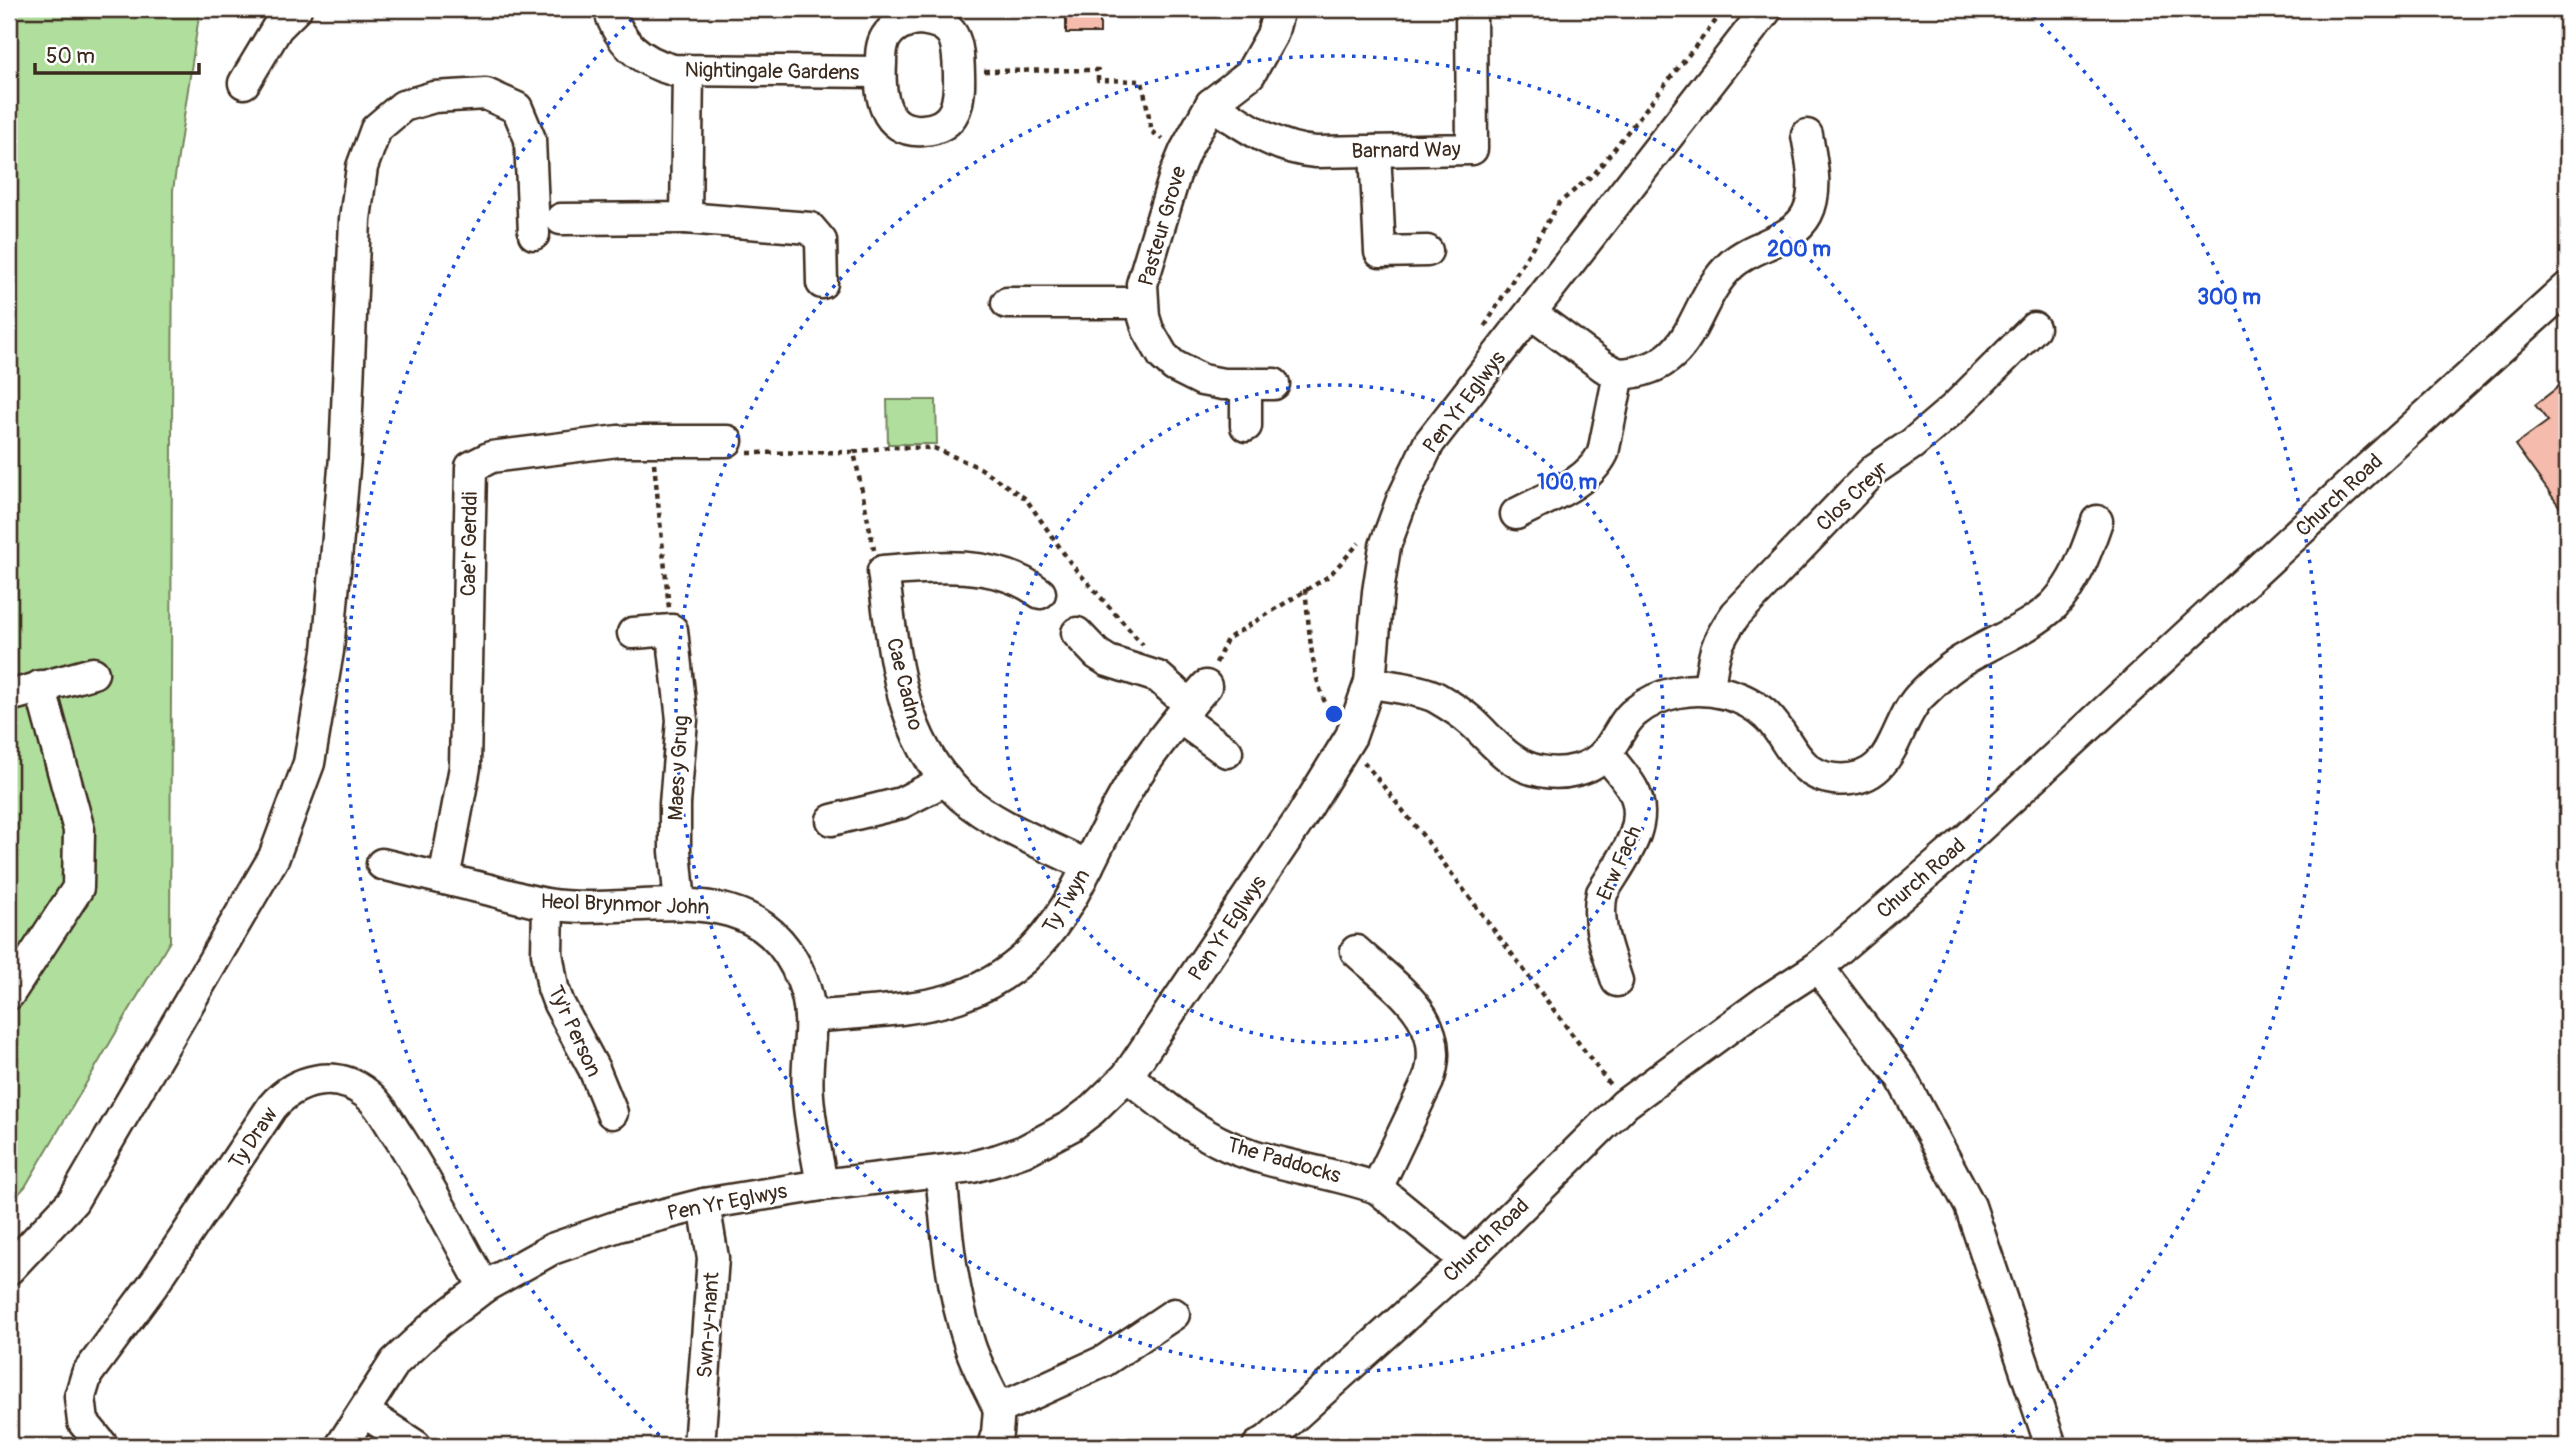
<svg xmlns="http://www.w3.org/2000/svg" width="2576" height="1455" font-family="Pangolin,sans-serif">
  <rect width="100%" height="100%" fill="#fff"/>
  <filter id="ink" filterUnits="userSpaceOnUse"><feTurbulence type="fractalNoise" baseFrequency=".0143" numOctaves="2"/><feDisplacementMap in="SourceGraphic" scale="14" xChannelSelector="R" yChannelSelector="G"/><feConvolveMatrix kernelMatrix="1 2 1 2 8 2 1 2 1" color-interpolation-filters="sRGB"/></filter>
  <g filter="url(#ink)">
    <g fill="#b0de9d" stroke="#76845e" stroke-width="2">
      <polygon points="9,9 200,9 173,190 170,941 25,1187 9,1204"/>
      <polygon points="887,400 936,400 937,444 888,444"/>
    </g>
    <g fill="#f5bbac" stroke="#3b2a1e" stroke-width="2">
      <polygon points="1100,14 1100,33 1066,33 1066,15"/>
      <polygon points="2567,380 2567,517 2515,445 2548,421 2535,405"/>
    </g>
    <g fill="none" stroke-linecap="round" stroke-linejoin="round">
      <g stroke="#3b2a1e" stroke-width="35">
        <g id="minor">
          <path d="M609,9C619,42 639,61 673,70L880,72"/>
          <path d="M917,19C957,21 958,42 959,74C960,101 957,128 923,130C883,133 879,93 881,63C881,54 881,45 886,37C893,26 905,21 917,19Z"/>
          <polyline points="244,83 277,28 296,9"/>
          <path d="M1211,104C1245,126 1275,149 1316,152L1472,149L1471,9"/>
          <polyline points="1375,151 1380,252 1427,251"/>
          <polyline points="686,218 810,228 821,241 822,283"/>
          <polyline points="561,219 686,218 688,70"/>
          <polyline points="1007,303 1142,303"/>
          <path d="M1619,374C1699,370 1688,304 1732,264C1754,244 1792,242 1807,214C1819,191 1811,159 1807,135"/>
          <polyline points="1274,384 1223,384 1202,380 1174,366 1163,356 1148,330 1144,317 1142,284 1175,175 1185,151 1211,104 1250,74 1272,35 1279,9"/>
          <polyline points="1246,385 1246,426"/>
          <path d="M1516,514C1546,498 1588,484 1603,453L1619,374L1604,367L1532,314"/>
          <path d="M1040,593C998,560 933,566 883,571C894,650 898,740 962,797C997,827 1047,845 1088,866"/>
          <polyline points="633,633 672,630 682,720 675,804 675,851 680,904"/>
          <polyline points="1077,633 1097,654 1108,661 1158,677 1190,705"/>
          <path d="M1370,682C1389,687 1421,689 1437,698C1449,705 1462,713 1472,722C1493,741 1510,766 1540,771C1562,776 1593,770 1607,751C1617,739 1623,721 1635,712C1647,702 1664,695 1678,692C1709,686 1744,694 1767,716C1790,739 1796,775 1834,779C1895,785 1892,727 1919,697C1934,682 1949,667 1968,657C1996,640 2030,628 2054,605C2077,580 2086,552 2097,521"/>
          <path d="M1709,690C1713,656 1715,642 1736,614L1875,469L1912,444L1953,409L2034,328"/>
          <polyline points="9,696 93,673"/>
          <polyline points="1180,718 1227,752"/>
          <path d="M1606,753C1614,765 1625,776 1632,788C1654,824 1619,863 1602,893C1595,923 1608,952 1617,981"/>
          <polyline points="832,820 901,803 946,780"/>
          <path d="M382,864C418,873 454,881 490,890C509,895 528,901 547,904C636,919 757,866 802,980C819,1023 804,1054 808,1096C810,1125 817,1155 822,1185"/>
          <polyline points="444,879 465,767 471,467 491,457 618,441 727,441"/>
          <polyline points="548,905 547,953 553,988 559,1004 594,1069 612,1113"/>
          <polyline points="1818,967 1901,1077 1970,1206 2051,1446"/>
          <polyline points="9,994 78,888 79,830 40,686"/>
          <path d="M810,1017C857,1012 914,1012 958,997C1064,960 1079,869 1131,784C1152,750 1179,717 1206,686"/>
          <path d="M1127,1076C1159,1101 1190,1129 1228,1146C1275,1166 1329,1171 1377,1188L1428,1081C1450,1020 1396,988 1356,951"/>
          <path d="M941,1171C946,1230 951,1289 970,1346C977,1367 989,1388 999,1409"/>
          <polyline points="1377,1188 1466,1261"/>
          <polyline points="9,1269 73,1201 274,857 309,763 328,651 345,457 355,219 362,167 376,129 403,106 434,97 486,94 517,108 530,139 534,234"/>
          <polyline points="364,1412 416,1446"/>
          <path d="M103,1446L83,1422L80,1397L87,1374L155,1282L272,1107C296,1079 336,1069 367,1094C381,1105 389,1123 399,1137C430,1185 456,1237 484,1287"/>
          <polyline points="341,1446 395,1362 438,1322 484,1287 552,1249 618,1226 704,1204 822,1185 972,1167 998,1160 1024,1151 1071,1126 1092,1110 1127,1076 1300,819 1351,736 1370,682 1378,592 1385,546 1402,500 1429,443 1767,9"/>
          <polyline points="699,1446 713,1258 704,1204"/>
          <polyline points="993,1446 997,1433 999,1409 1104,1361 1174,1314"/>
          <polyline points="1258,1446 1268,1440 1466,1261 1625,1104 1767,1000 1818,967 1967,839 2369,467 2567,288"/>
        </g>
      </g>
      <g stroke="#3b2a1e" stroke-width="4.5" stroke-dasharray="5 5" stroke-linecap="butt">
        <polyline points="984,71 1098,70 1098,80 1142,81 1152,132 1163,139"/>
        <polyline points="1485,326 1559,203 1595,173 1725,9"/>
        <polyline points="748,453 854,452"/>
        <polyline points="654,463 669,608"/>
        <polyline points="874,550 854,452 889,447 934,448 980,468 1026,499 1072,565 1143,645"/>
        <path d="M1305,589C1310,630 1310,678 1331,714"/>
        <polyline points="1216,663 1227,639 1329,576 1359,543"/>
        <polyline points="1364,762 1424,837 1611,1086"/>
      </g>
      <use href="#minor" stroke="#fff" stroke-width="30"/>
    </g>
  </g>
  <g fill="none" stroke="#1d4ed8" stroke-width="3.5" stroke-dasharray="3.5 7">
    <circle cx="1334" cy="714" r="329"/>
    <circle cx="1334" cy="714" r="658"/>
    <path d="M667 1442A988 988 0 0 1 642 9M2026 9A988 988 0 0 1 2001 1442"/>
  </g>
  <g text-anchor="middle" stroke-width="5" stroke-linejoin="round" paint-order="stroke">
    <g font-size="21" fill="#3b2a1e" stroke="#fff">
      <text transform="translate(772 71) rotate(1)" y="7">Nightingale Gardens</text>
      <text transform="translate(1406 150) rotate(-1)" y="7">Barnard Way</text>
      <text transform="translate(1162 226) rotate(-74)" y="7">Pasteur Grove</text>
      <text transform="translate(1464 402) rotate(-53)" y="7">Pen Yr Eglwys</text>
      <text transform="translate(2339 495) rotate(-43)" y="7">Church Road</text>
      <text transform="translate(1852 496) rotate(-44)" y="7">Clos Creyr</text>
      <text transform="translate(469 544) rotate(-89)" y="7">Cae'r Gerddi</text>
      <text transform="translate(905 684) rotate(76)" y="7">Cae Cadno</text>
      <text transform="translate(678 768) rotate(-87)" y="7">Maes y Grug</text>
      <text transform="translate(1619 863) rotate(-66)" y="7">Erw Fach</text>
      <text transform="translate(1921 878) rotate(-41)" y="7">Church Road</text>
      <text transform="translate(1066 901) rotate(-59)" y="7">Ty Twyn</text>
      <text transform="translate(625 904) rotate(2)" y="7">Heol Brynmor John</text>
      <text transform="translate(1227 928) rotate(-56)" y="7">Pen Yr Eglwys</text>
      <text transform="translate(575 1031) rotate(65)" y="7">Ty'r Person</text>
      <text transform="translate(253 1138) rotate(-56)" y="7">Ty Draw</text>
      <text transform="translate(1284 1160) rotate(16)" y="7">The Paddocks</text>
      <text transform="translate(727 1202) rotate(-11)" y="7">Pen Yr Eglwys</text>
      <text transform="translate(1486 1240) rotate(-44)" y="7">Church Road</text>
      <text transform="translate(708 1325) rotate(-86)" y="7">Swn-y-nant</text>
    </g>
  </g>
  <circle cx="1334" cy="714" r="10" fill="#1d4ed8" stroke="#fff" stroke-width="3.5"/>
  <g font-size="21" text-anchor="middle" font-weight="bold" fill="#1d4ed8" stroke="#fff" stroke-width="5" stroke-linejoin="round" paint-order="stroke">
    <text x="1799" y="256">200 m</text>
    <text x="2229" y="304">300 m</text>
    <text x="1567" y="489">100 m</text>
  </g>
  <rect width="2576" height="1455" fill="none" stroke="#fff" stroke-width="35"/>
  <rect x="18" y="18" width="2541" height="1420" fill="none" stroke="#3b2a1e" stroke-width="2.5" filter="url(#ink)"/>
  <path d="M35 63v10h164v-10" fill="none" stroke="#3b2a1e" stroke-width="3.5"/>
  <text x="46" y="63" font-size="21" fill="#3b2a1e" stroke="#ffffff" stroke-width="5" paint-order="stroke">50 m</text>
</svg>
